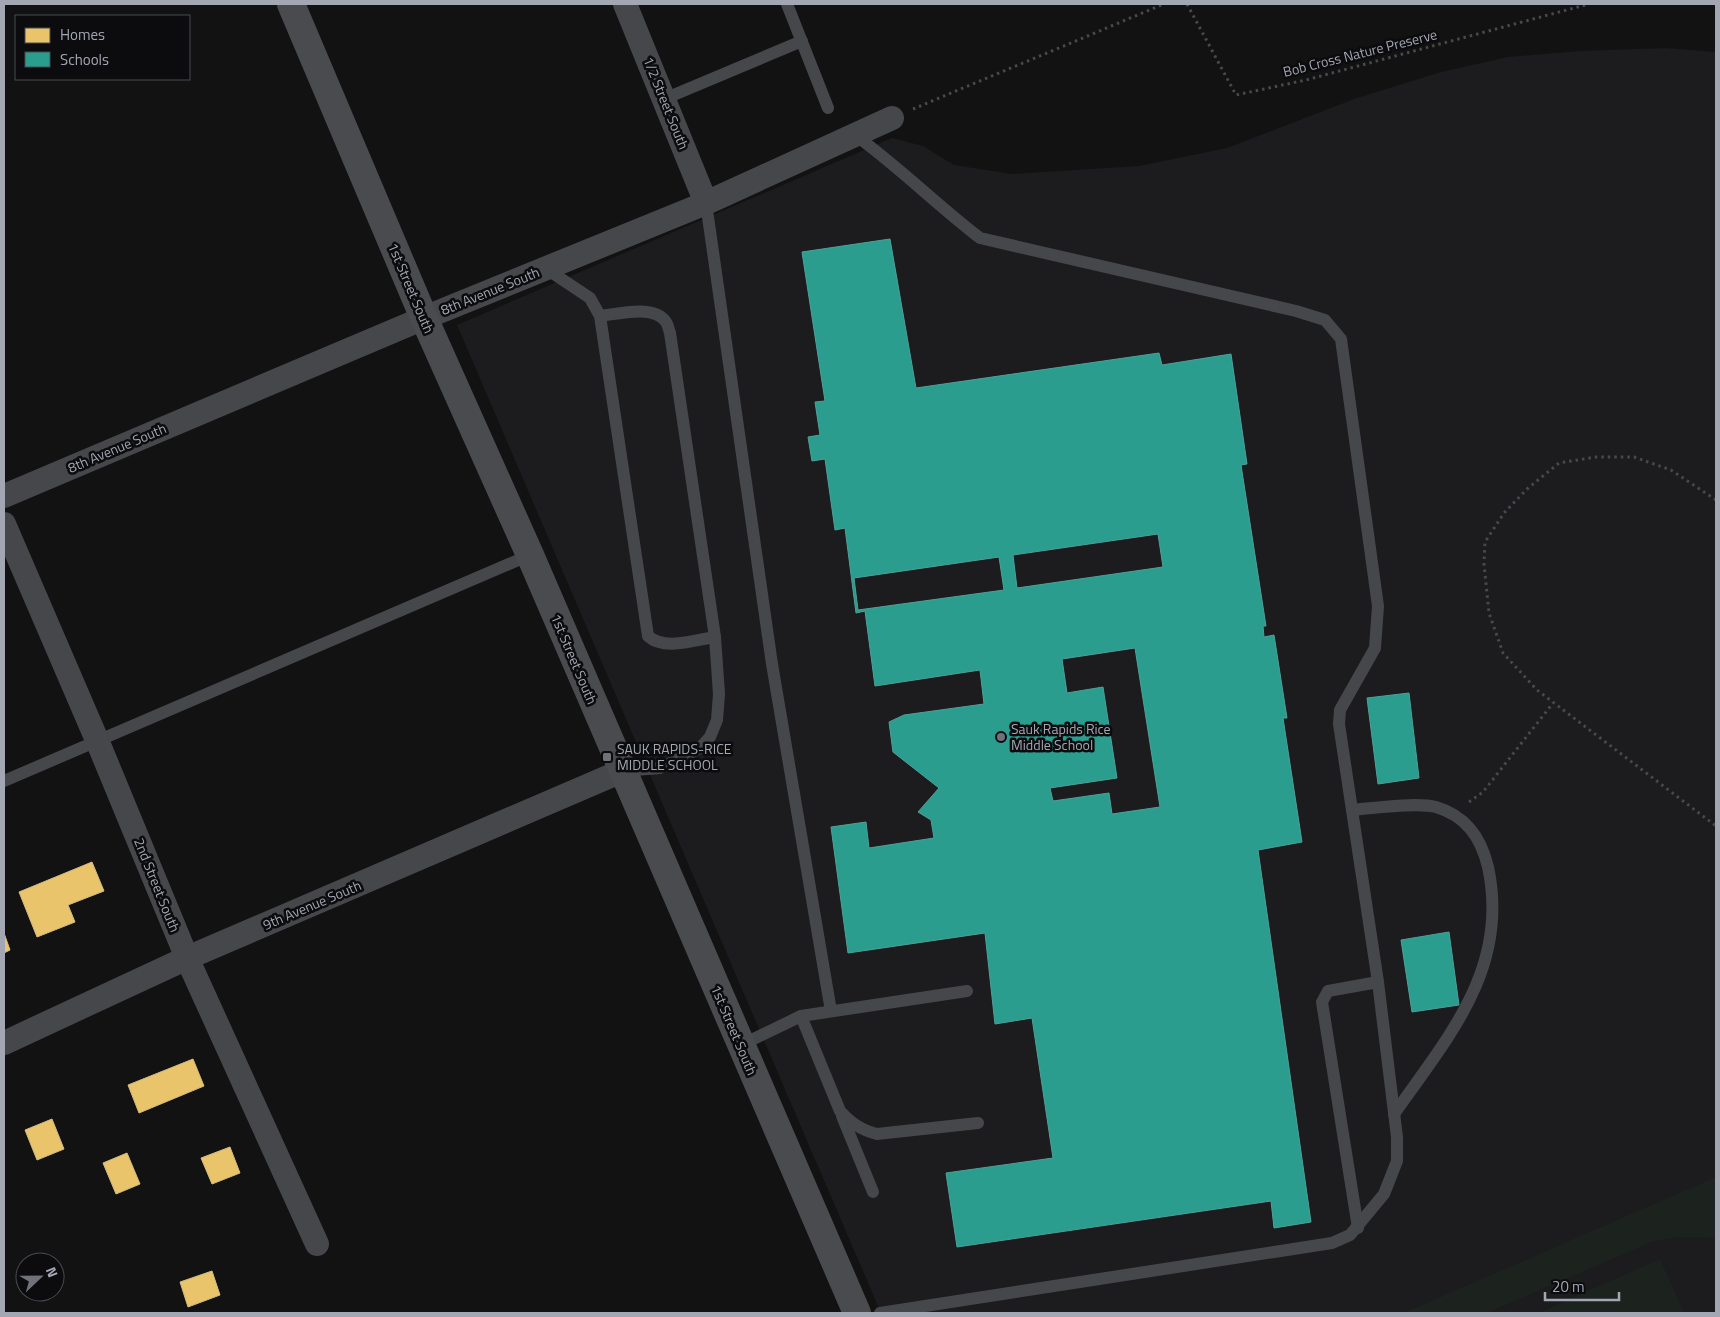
<svg xmlns="http://www.w3.org/2000/svg" width="1720" height="1317" font-family="'Titillium Web',sans-serif">
  <rect width="100%" height="100%" fill="#121212"/>
  <polygon fill="#1c1c1e" points="1666,48 1716,52 1716,1313 881,1313 457,325 892,138 923,146 954,165 1012,174 1139,166 1227,148 1354,99 1441,72 1508,57 1580,51"/>
  <g fill="#1c221d">
    <path d="M1716,1177V1239C1692,1236 1672,1236 1649,1243L1487,1313H1404Z"/>
    <polygon points="1660,1259 1684,1313 1538,1313"/>
  </g>
  <g fill="#e9c46a" stroke="#d4bb80">
    <polygon points="92,862 104,891 68,905 75,922 37,937 19,892"/>
    <polygon points="4,933 10,950 4,953"/>
    <polygon points="193,1059 204,1086 139,1113 128,1085"/>
    <polygon points="52,1119 64,1149 37,1160 25,1130"/>
    <polygon points="230,1147 240,1173 212,1184 201,1158"/>
    <polygon points="127,1153 140,1184 116,1194 103,1163"/>
    <polygon points="212,1271 220,1295 188,1307 180,1282"/>
  </g>
  <g fill="#2a9d8f" stroke="#4ea09a" fill-rule="evenodd">
    <path d="M890,239L916,388L1159,353L1162,365L1231,354L1247,464L1241,465L1266,626H1263L1264,637L1274,635L1287,718H1283L1302,842L1258,850L1311,1222L1274,1228L1271,1201L957,1247L946,1173L1053,1158L1032,1018L995,1024L985,933L848,953L831,827L866,822L869,848L934,838L931,820L918,812L939,788L893,752L889,722L904,715L984,704L980,670L875,686L865,611L856,613L845,528L835,530L825,459L812,461L808,437L820,435L815,402L825,401L802,252ZM1158,534L1163,567L1017,588L1013,555ZM999,557L1004,590L858,610L854,578ZM1135,648L1160,807L1112,814L1109,793L1053,801L1050,788L1117,778L1103,687L1067,693L1062,659Z"/>
    <polygon points="1409,693 1419,778 1378,784 1367,698"/>
    <polygon points="1449,932 1459,1005 1412,1012 1401,940"/>
  </g>
  <g fill="none" stroke-linecap="round" stroke-linejoin="round">
    <g stroke="#48484d" stroke-width="3" stroke-dasharray="2.5 4" stroke-linecap="butt">
      <polyline points="1187,4 1236,95 1306,80 1589,4"/>
      <polyline points="913,109 1164,4"/>
      <polyline points="1716,500 1671,470 1634,457 1596,457 1559,463 1527,489 1504,513 1485,542 1484,564 1489,613 1503,653 1537,690 1716,826"/>
      <polyline points="1469,802 1483,792 1553,703"/>
    </g>
    <g stroke="#46474b" stroke-width="12">
      <polyline points="787,4 828,108"/>
      <polyline points="664,99 802,41"/>
      <path d="M855,135C899,167 937,205 980,238L1296,311L1325,320L1341,339L1378,606L1375,648L1340,710L1339,724L1378,982L1397,1137V1161L1384,1194L1350,1235L1332,1243L880,1313"/>
      <polyline points="706,203 772,664 831,1011"/>
      <path d="M545,268L590,298L600,316L648,636C664,651 695,640 715,637L670,333C669,330 668,325 666,322C654,304 618,314 600,316"/>
      <polyline points="622,771 660,768 700,748 710,737 717,720 719,694 715,637"/>
      <polyline points="4,781 530,555"/>
      <path d="M1352,810C1373,808 1417,802 1436,807C1466,816 1481,837 1488,867C1510,968 1448,1037 1394,1114"/>
      <path d="M801,1016L840,1111C851,1123 861,1130 877,1134L978,1123"/>
      <polyline points="741,1045 801,1016 967,991"/>
      <polyline points="842,1116 873,1192"/>
      <polyline points="1358,1228 1322,1002 1328,991 1378,982"/>
    </g>
    <g stroke="#46474b" stroke-width="24">
      <polyline points="625,4 706,203"/>
      <polyline points="4,496 424,318 706,203 892,118"/>
      <polyline points="4,524 97,740 187,958 317,1244"/>
      <polyline points="4,1043 187,958 622,771"/>
    </g>
    <polyline stroke="#4a4b4f" stroke-width="28" points="291,4 424,318 530,555 857,1313"/>
  </g>
  <g fill="#70727b" stroke="#0c0c0e" stroke-width="2">
    <circle cx="1001" cy="737" r="5"/>
    <rect x="602" y="752" width="10" height="10" rx="2.5"/>
  </g>
  <g text-anchor="middle" stroke-width="5" stroke-linejoin="round" paint-order="stroke">
    <g font-size="14" fill="#a3a6b3" stroke="#0c0c0e">
      <text transform="translate(1360 53) rotate(-14)" y="5">Bob Cross Nature Preserve</text>
      <text transform="translate(666 103) rotate(68)" y="5">1/2 Street South</text>
      <text transform="translate(411 288) rotate(67)" y="5">1st Street South</text>
      <text transform="translate(490 291) rotate(-22)" y="5">8th Avenue South</text>
      <text transform="translate(117 448) rotate(-23)" y="5">8th Avenue South</text>
      <text transform="translate(574 659) rotate(67)" y="5">1st Street South</text>
      <text transform="translate(157 885) rotate(68)" y="5">2nd Street South</text>
      <text transform="translate(312 905) rotate(-23)" y="5">9th Avenue South</text>
      <text transform="translate(734 1030) rotate(67)" y="5">1st Street South</text>
    </g>
    <g font-size="14" fill="#a3a6b3" stroke="#0c0c0e" text-anchor="start">
      <text x="1011" y="734">Sauk Rapids Rice<tspan x="1011" dy="16">Middle School</tspan></text>
      <text x="617" y="754">SAUK RAPIDS-RICE<tspan x="617" dy="16">MIDDLE SCHOOL</tspan></text>
    </g>
  </g>
  <rect width="1720" height="1317" fill="none" stroke="#a3a6b3" stroke-width="10"/>
  <rect x="15" y="15" width="175" height="65" fill="#0c0c0e" stroke="#484a50"/>
  <rect x="25" y="28" width="25" height="15" fill="#e9c46a" stroke="#484a50"/>
  <text x="60" y="40" font-size="15" fill="#a3a6b3">Homes</text>
  <rect x="25" y="52" width="25" height="15" fill="#2a9d8f" stroke="#484a50"/>
  <text x="60" y="65" font-size="15" fill="#a3a6b3">Schools</text>
  <g transform="translate(40 1277) rotate(68)"><circle r="24" fill="#0c0c0e" stroke="#484a50"/>
  <path d="M0-4L9 19L0 12L-9 19Z" fill="#70727b"/>
  <text y="-8" font-size="14" font-weight="bold" text-anchor="middle" fill="#a3a6b3">N</text>
  </g>
  <path d="M1545 1292v8h74v-8" fill="none" stroke="#a3a6b3" stroke-width="2.5"/>
  <text x="1552" y="1292" font-size="15" fill="#a3a6b3" stroke="#0c0c0e" stroke-width="4" paint-order="stroke">20 m</text>
</svg>
